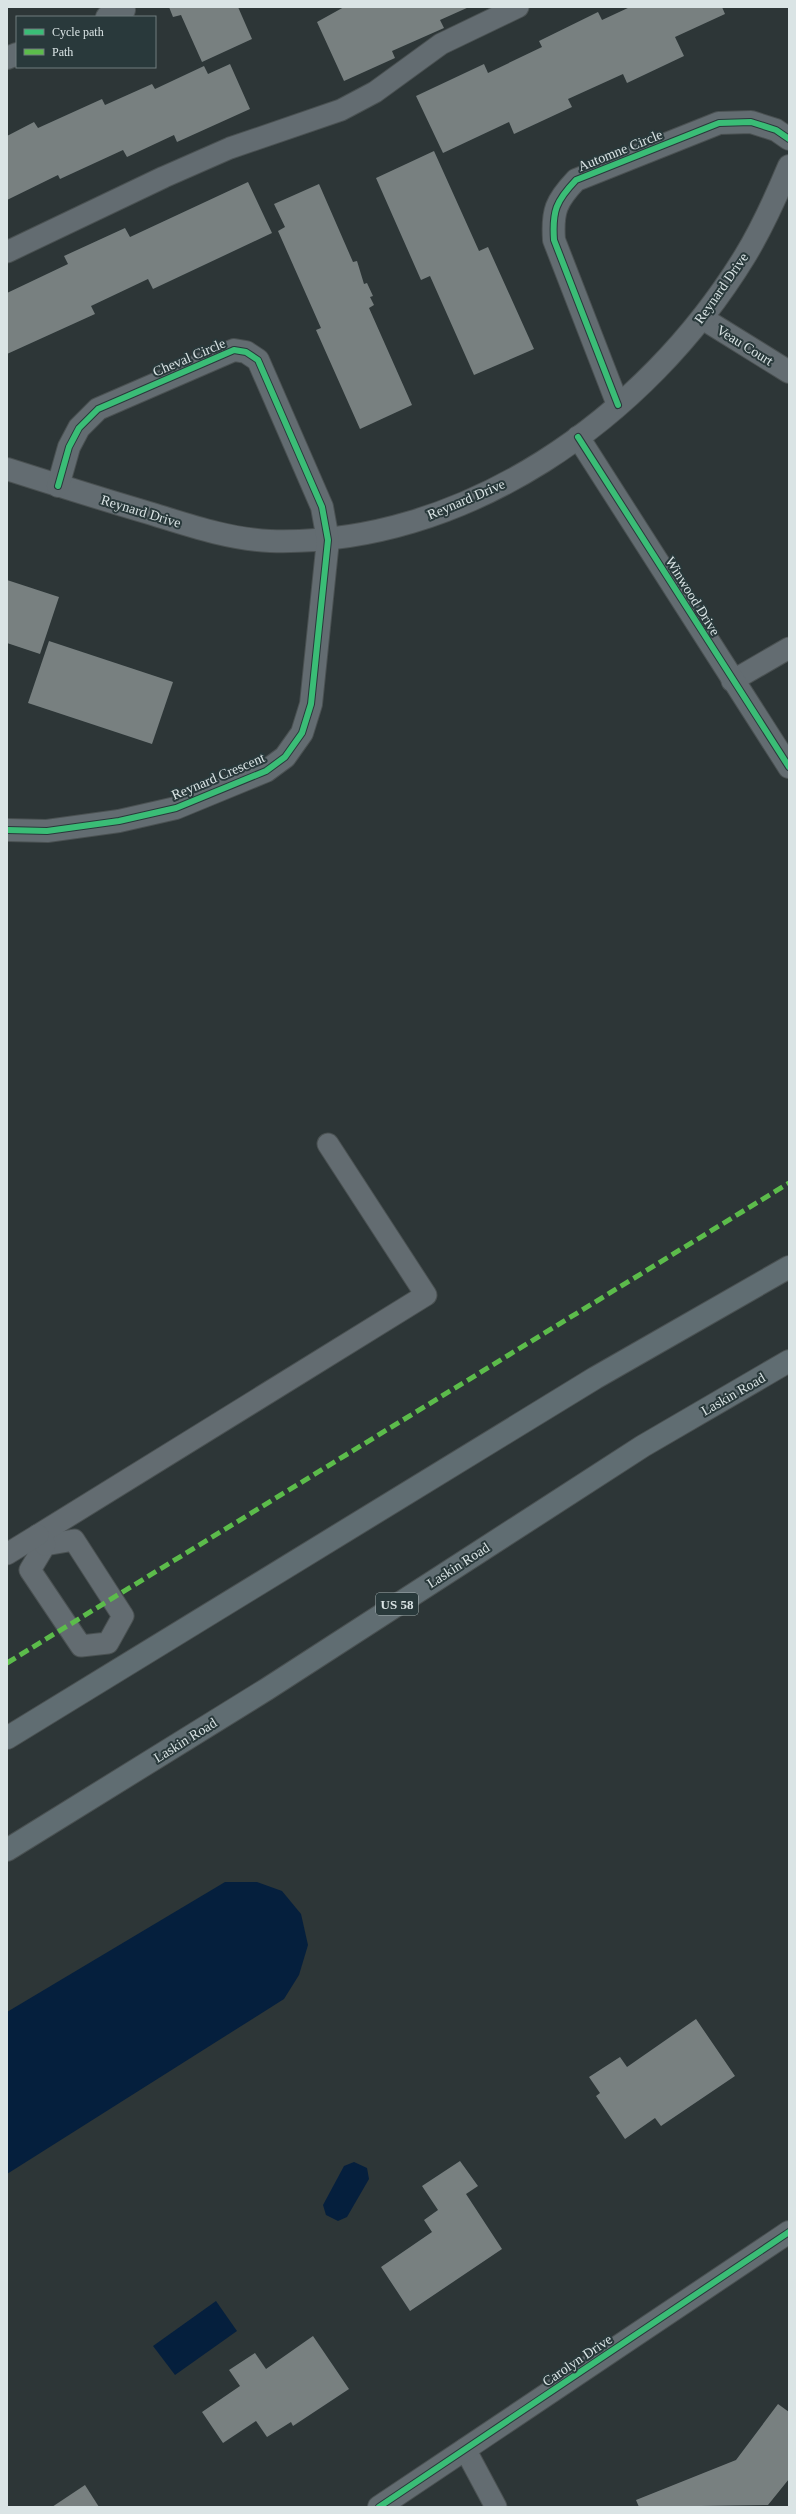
<svg xmlns="http://www.w3.org/2000/svg" width="796" height="2514" font-family="Georgia,serif">
  <rect width="100%" height="100%" fill="#2d3637"/>
  <g fill="#051f3d">
    <polygon points="225,1882 257,1882 282,1891 301,1914 308,1945 299,1975 284,1999 7,2174 7,2012"/>
    <polygon points="354,2162 367,2168 369,2179 347,2217 338,2221 326,2215 323,2205 344,2166"/>
    <polygon points="216,2301 237,2331 175,2375 153,2346"/>
  </g>
  <g fill="#788080">
    <polygon points="169,7 238,7 252,39 202,62 181,15 173,17"/>
    <polygon points="344,7 469,7 440,20 444,28 392,51 395,58 344,81 317,22"/>
    <polygon points="630,7 722,7 725,14 675,37 684,56 627,83 623,74 568,99 572,107 514,134 509,122 443,153 416,96 484,64 488,73 542,47 539,41 598,12 602,20"/>
    <polygon points="230,64 250,109 177,142 174,135 127,157 123,150 60,179 58,175 7,200 7,136 34,122 38,128 102,99 105,105 152,84 155,89 204,66 208,74"/>
    <polygon points="434,151 479,251 488,247 534,349 474,375 430,276 421,280 376,178"/>
    <polygon points="248,182 272,233 153,289 148,279 91,306 95,314 7,354 7,293 68,264 64,256 125,228 130,237"/>
    <polygon points="319,184 353,262 357,261 364,284 367,283 373,296 370,297 374,305 369,308 412,405 360,429 316,330 321,328 278,231 285,227 274,204"/>
    <polygon points="7,580 59,597 40,654 7,643"/>
    <polygon points="49,641 173,682 152,744 28,703"/>
    <polygon points="696,2019 735,2076 661,2126 655,2118 625,2139 596,2096 600,2093 589,2077 620,2057 627,2067"/>
    <polygon points="460,2161 478,2186 466,2194 502,2249 410,2311 381,2267 432,2232 424,2220 438,2210 422,2186"/>
    <polygon points="313,2336 349,2389 293,2426 291,2422 267,2437 256,2421 223,2443 202,2412 240,2386 229,2370 255,2353 266,2369"/>
    <polygon points="778,2404 789,2412 789,2479 768,2505 639,2507 636,2500 736,2460"/>
    <polygon points="85,2485 99,2507 52,2507"/>
  </g>
  <g fill="none" stroke-linecap="round" stroke-linejoin="round">
    <g stroke="#4a5152" stroke-width="23">
      <g id="lane">
        <polyline points="7,252 164,177 230,148 341,110 375,92 441,44 518,7"/>
        <polyline points="732,681 789,648"/>
        <polygon points="74,1540 123,1616 108,1643 81,1646 30,1570 45,1545"/>
        <polyline points="45,1545 38,1535 426,1295 328,1144"/>
        <polyline points="7,1554 38,1535"/>
        <polyline points="465,2449 496,2507"/>
      </g>
    </g>
    <g stroke="#4a5152" stroke-width="24">
      <g id="street">
        <polyline points="107,17 124,10"/>
        <polyline points="7,58 17,54"/>
        <polyline points="702,318 789,372"/>
        <path d="M618,405L554,240C552,211 556,201 576,180L719,123L751,122L776,130L789,139"/>
        <polyline points="578,437 789,767"/>
        <path d="M7,469C54,484 101,499 149,513C188,525 228,539 270,541C464,547 646,418 745,256C762,228 776,197 789,166"/>
        <polyline points="7,830 47,831 119,821 176,808 266,771 285,757 302,733 311,704 328,540 322,507 258,360 246,352 234,350 98,409 79,428 69,447 58,486"/>
        <polyline points="379,2507 789,2232"/>
      </g>
    </g>
    <g stroke="#4a5152" stroke-width="24">
      <g id="primary">
        <polyline points="7,1738 595,1378 789,1267"/>
        <polyline points="7,1850 267,1689 643,1446 789,1361"/>
      </g>
    </g>
    <use href="#lane" stroke="#636c71" stroke-width="21"/>
    <use href="#street" stroke="#636c71" stroke-width="22"/>
    <use href="#primary" stroke="#606d72" stroke-width="22"/>
    <polyline stroke="#5cbc4b" stroke-width="5" stroke-dasharray="10 5" stroke-linecap="butt" points="7,1663 789,1183"/>
    <g stroke="#29393b" stroke-width="8">
      <g id="cycleway">
        <path d="M618,405L554,240C552,211 556,201 576,180L719,123L751,122L776,130L789,139"/>
        <polyline points="578,437 789,767"/>
        <polyline points="7,830 47,831 119,821 176,808 266,771 285,757 302,733 311,704 328,540 322,507 258,360 246,352 234,350 98,409 79,428 69,447 58,486"/>
        <polyline points="379,2507 789,2232"/>
      </g>
    </g>
    <use href="#cycleway" stroke="#3abd76" stroke-width="6"/>
  </g>
  <g text-anchor="middle" stroke-width="4" stroke-linejoin="round" paint-order="stroke">
    <rect fill="#29393b" stroke="#a5b1b2" stroke-width="1" x="376" y="1593" width="42" height="22" rx="3"/>
    <g font-size="13" font-weight="bold" fill="#dae4e5">
      <text x="397" y="1609">US 58</text>
    </g>
    <g font-size="14" fill="#dae4e5" stroke="#29393b">
      <text transform="translate(620 150) rotate(-22)" y="5">Automne Circle</text>
      <text transform="translate(721 288) rotate(-55)" y="5">Reynard Drive</text>
      <text transform="translate(745 345) rotate(32)" y="5">Veau Court</text>
      <text transform="translate(189 357) rotate(-23)" y="5">Cheval Circle</text>
      <text transform="translate(466 499) rotate(-23)" y="5">Reynard Drive</text>
      <text transform="translate(141 511) rotate(17)" y="5">Reynard Drive</text>
      <text transform="translate(693 596) rotate(58)" y="5">Winwood Drive</text>
      <text transform="translate(218 776) rotate(-23)" y="5">Reynard Crescent</text>
      <text transform="translate(733 1394) rotate(-30)" y="5">Laskin Road</text>
      <text transform="translate(458 1565) rotate(-33)" y="5">Laskin Road</text>
      <text transform="translate(185 1740) rotate(-32)" y="5">Laskin Road</text>
      <text transform="translate(577 2360) rotate(-34)" y="5">Carolyn Drive</text>
    </g>
  </g>
  <rect width="796" height="2514" fill="none" stroke="#dae4e5" stroke-width="16"/>
  <rect x="16" y="16" width="140" height="52" fill="#29393b" stroke="#707d7f"/>
  <rect x="24" y="29" width="20" height="6" fill="#3abd76" stroke="#707d7f"/>
  <text x="52" y="36" font-size="12" fill="#dae4e5">Cycle path</text>
  <rect x="24" y="49" width="20" height="6" fill="#5cbc4b" stroke="#707d7f"/>
  <text x="52" y="56" font-size="12" fill="#dae4e5">Path</text>
</svg>
